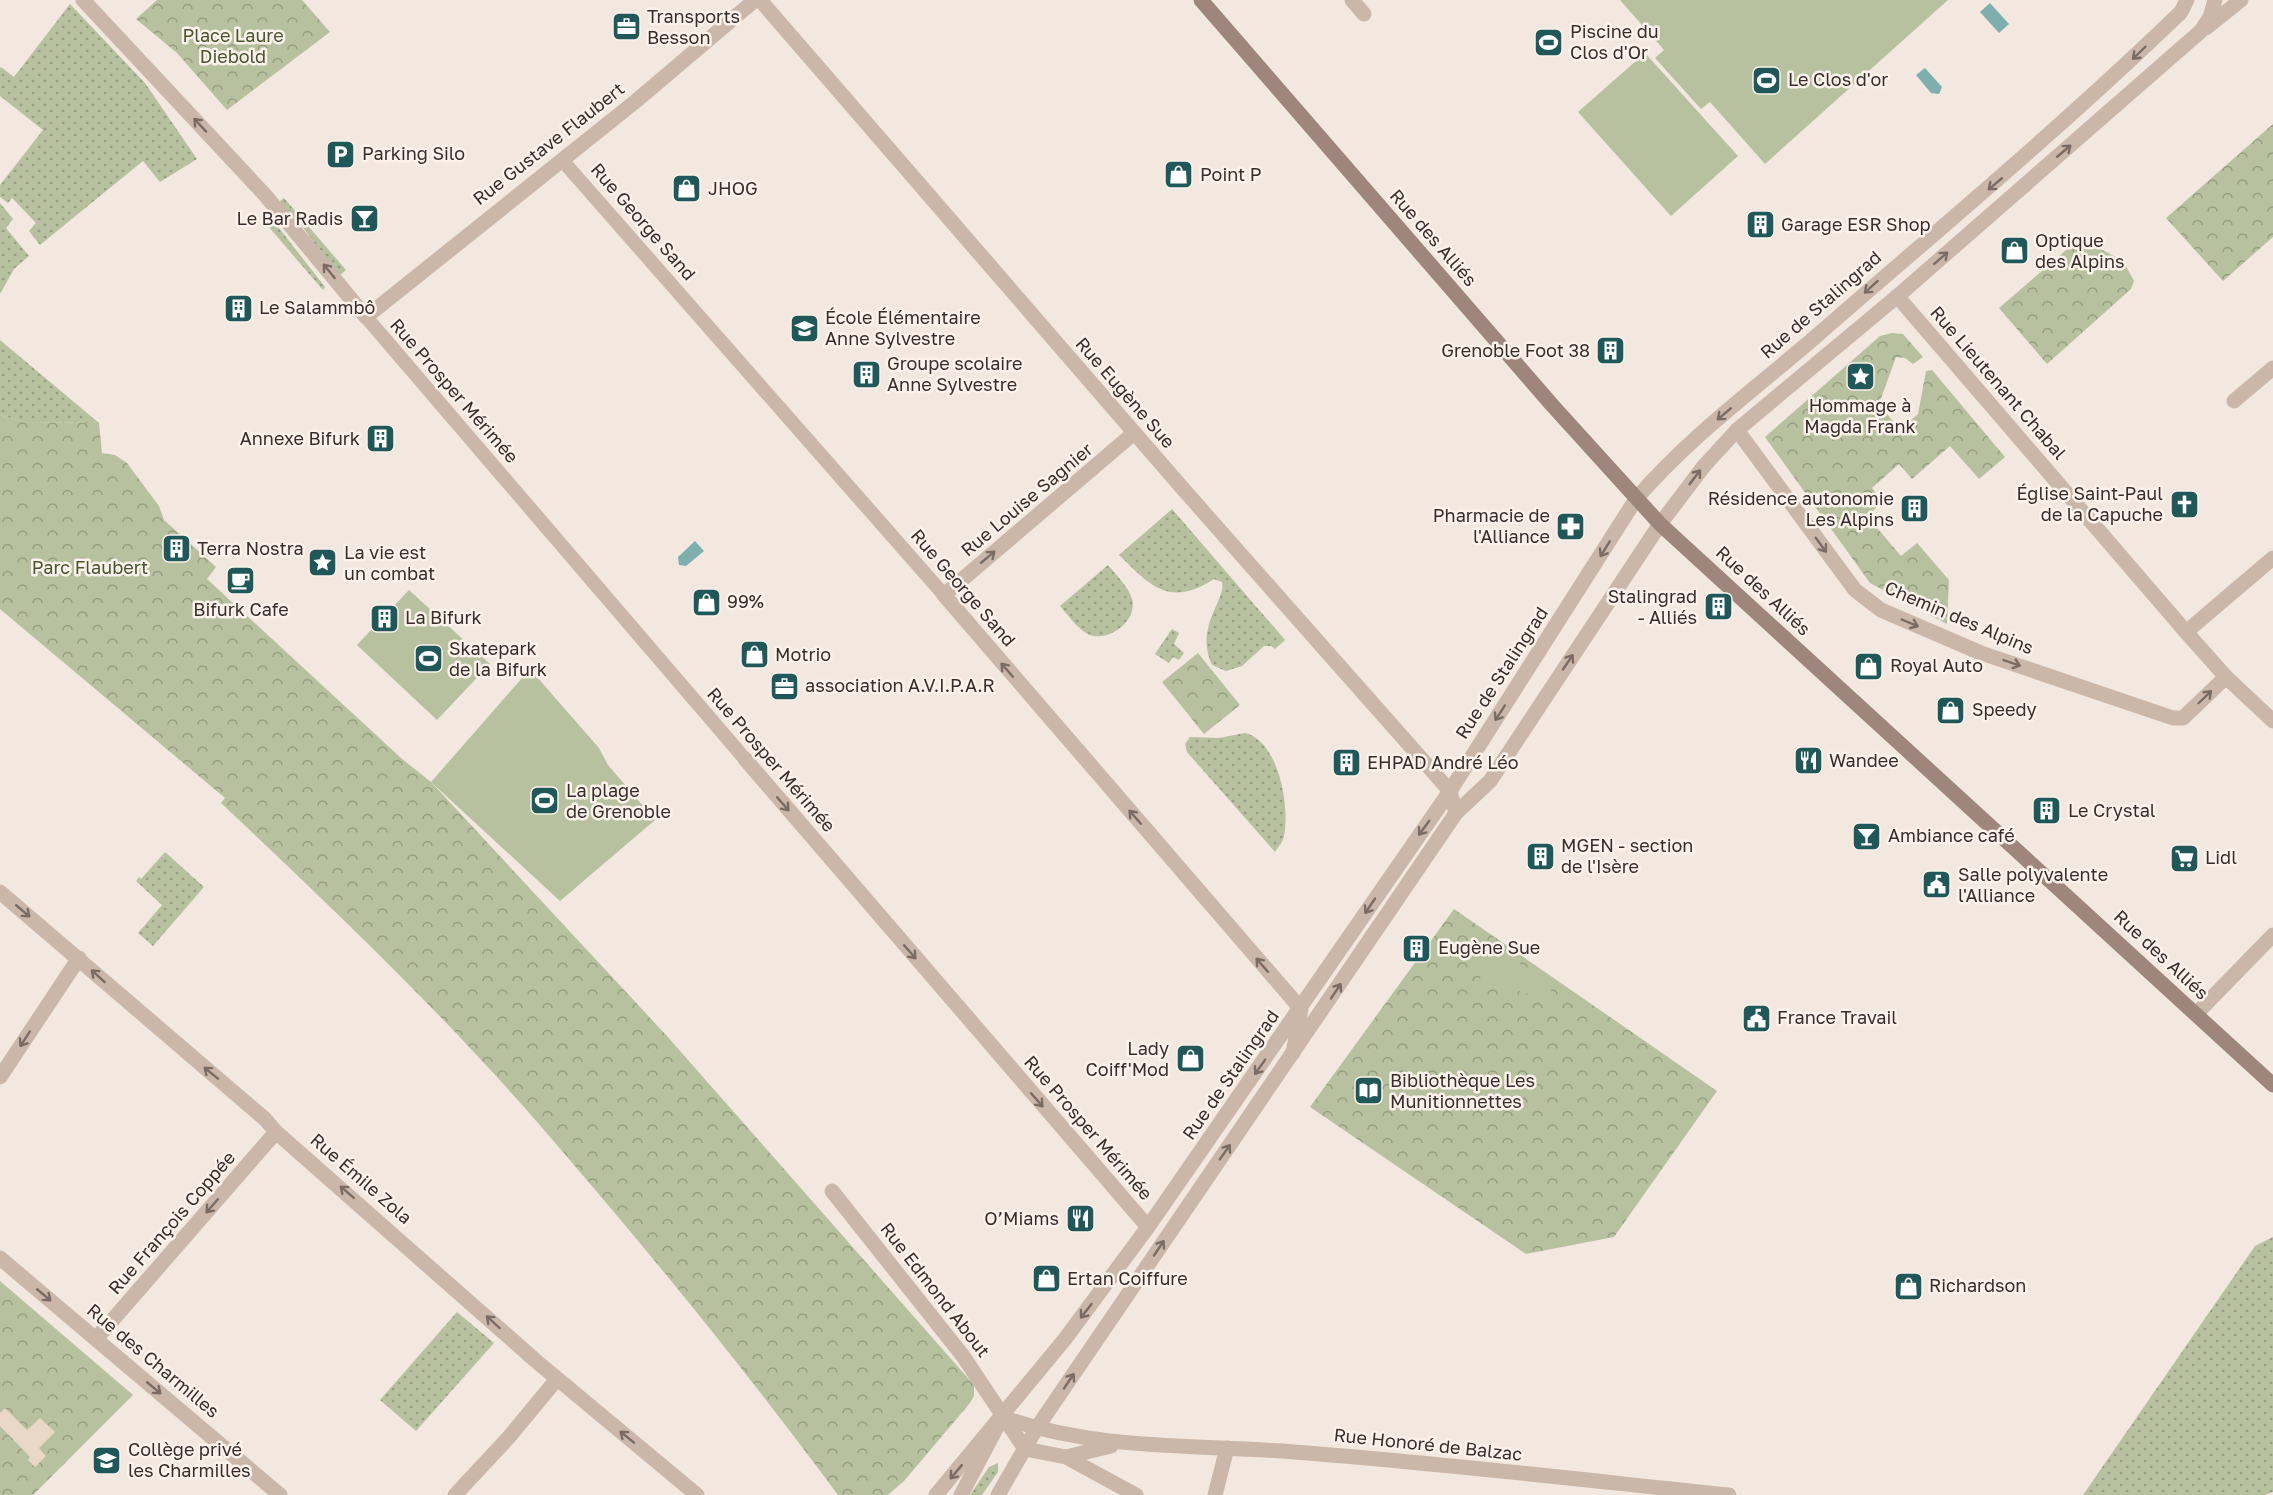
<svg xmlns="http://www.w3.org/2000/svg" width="2273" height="1495" font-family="'Golos Text',sans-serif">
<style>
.grass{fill:url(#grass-dots)}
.park{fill:url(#park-crowns)}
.garden{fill:#b7c19f}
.plaza{fill:#e9d8c6}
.water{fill:#7eaeae}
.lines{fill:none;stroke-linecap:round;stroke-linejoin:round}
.pedestrian{stroke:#cab7aa;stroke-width:14}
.minor{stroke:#cab7aa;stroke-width:15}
.tertiary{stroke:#cab7aa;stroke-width:15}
.secondary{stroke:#9e867c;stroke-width:15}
.oneway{stroke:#7a6b64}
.labels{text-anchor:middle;stroke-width:5;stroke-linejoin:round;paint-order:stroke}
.poi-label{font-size:18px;fill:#382d2a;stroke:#faf2eb;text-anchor:start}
.park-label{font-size:18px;fill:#49552e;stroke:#faf2eb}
.street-label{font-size:18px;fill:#382d2a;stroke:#faf2eb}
</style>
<defs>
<pattern id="grass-dots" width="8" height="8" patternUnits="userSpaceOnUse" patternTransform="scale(1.5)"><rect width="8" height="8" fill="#b7c19f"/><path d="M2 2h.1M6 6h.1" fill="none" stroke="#969d82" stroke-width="1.8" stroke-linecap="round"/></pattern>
<pattern id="park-crowns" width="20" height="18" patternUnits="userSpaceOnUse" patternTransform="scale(1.5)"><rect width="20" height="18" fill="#b7c19f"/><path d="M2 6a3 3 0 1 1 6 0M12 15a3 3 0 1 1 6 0" fill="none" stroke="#969d82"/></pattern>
</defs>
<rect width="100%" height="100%" fill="#f2e8df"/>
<g class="grass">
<polygon points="70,4 145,83 197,159 160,182 143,161 40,245 29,231 36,223 12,198 8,203 0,197 0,185 43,130 0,96 0,68 1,67 14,77"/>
<polygon points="284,198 346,270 338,277 302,226 279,202"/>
<polygon points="0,203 13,219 6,228 29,256 14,269 0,294"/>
<polygon points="268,214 325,287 323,290 262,219"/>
<polygon points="0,340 99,423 23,422 0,415"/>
<path d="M1172 509 1285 640 1275 649 1271 646H1264L1242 666 1226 671 1212 665C1194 627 1227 599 1222 582L1214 579C1169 608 1151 586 1119 555Z"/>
<path d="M1108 565C1116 575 1128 586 1132 599 1138 620 1110 642 1090 635 1078 630 1069 616 1060 606Z"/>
<polygon points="1172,629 1179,633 1174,644 1184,653 1179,660 1173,657 1169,663 1155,654"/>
<path d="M1245 733C1279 741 1290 807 1284 836 1283 842 1278 847 1275 852L1187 752 1185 744 1190 737 1219 738Z"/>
<polygon points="165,852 204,887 153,946 138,933 162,905 136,881 139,877 141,879"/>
<polygon points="2273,1237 2273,1492 2265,1495 2083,1495 2255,1246"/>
<polygon points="457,1312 494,1343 416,1431 380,1400"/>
<polygon points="998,1463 998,1472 982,1495 970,1495 989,1467"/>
</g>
<g class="park">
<polygon points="157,0 302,0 330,32 227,110 177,53 136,19"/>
<polygon points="2273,124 2273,237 2223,281 2166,218"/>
<polygon points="2080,238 2123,261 2134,281 2131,289 2047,364 1999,308"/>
<polygon points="1892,333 1903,334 1923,357 1913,364 1905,358 1896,357 1879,404 1900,430 1918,414 1926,371 1932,370 2005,457 1979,479 1950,446 1912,479 1899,464 1872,488 1883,502 1867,516 1901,556 1917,543 1949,580 1947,624 1870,583 1765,437 1880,336"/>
<path d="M0 415 23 422 99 423 102 453 115 455 127 463 159 506 164 520 216 567 207 579 401 758 431 782 666 1035 974 1385V1396L970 1403 904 1481 888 1495H838C739 1361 633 1232 524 1107 429 1000 325 901 221 803L225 798 0 609Z"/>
<polygon points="1198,653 1240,705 1204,734 1162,682"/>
<polygon points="1454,909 1717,1091 1614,1237 1526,1254 1310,1107"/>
<polygon points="0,1281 133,1395 33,1495 0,1495"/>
</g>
<g class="garden">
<polygon points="1620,0 1948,0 1765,164 1710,102 1701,109 1655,58 1664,50"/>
<polygon points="1645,53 1738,156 1671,216 1578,112"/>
<polygon points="409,590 490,664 437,720 357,645"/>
<polygon points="530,669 599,748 608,765 655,820 560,901 431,782"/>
<polygon points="1492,945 1553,985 1547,1001 1493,981 1490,989 1478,984"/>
</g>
<polygon class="plaza" points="5,1408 27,1430 40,1418 55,1432 39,1448 46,1456 35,1467 28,1460 30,1457 0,1426 0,1413"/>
<g class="water">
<polygon points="1990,3 2009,24 1999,33 1980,12"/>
<polygon points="1925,68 1942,87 1939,94 1931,93 1916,75"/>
<polygon points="695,541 704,551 686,566 679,565 678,557"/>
</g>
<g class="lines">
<g class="pedestrian">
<polyline points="562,160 944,595"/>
<polyline points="366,317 745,759"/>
</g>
<g class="minor">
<polyline points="83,0 265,195 366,317 636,101 755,0"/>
<polyline points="760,0 1184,490 1450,791 1456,813"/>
<polyline points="1352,0 1364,14"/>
<polyline points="1897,296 2186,632 2226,677 2273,721"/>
<polyline points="2234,401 2273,368"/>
<polyline points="1737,430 1855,590 1881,610 1981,653 2173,718 2183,718 2226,677"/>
<polyline points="1134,433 944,595 1301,1009 1293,1053"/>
<polyline points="2186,632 2273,558"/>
<polyline points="745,759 1148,1227"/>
<polyline points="0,892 265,1119 276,1132 536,1361 697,1495"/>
<polyline points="2196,1014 2273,935"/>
<polyline points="0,1077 79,958"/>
<polyline points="832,1191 963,1356 1025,1449 1066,1457 1111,1446"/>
<polyline points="0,1258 280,1495"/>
<polyline points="96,1339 276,1132"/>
<path d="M1002 1417C1096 1451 1196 1444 1294 1452 1440 1463 1584 1480 1729 1495"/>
<polyline points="1066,1457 1136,1495"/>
<polyline points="455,1495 509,1437 557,1379"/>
<polyline points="961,1495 997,1427"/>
<polyline points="1215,1495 1227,1448"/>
</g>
<g class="tertiary">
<polyline points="2206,28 2241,0"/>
<path d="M936 1495 1065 1339 1148 1227 1450 791 1636 499C1688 438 1754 390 1814 338 1938 230 2063 126 2181 12L2187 0"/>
<polyline points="998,1495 1036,1429 1456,813 1490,781 1660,524 1704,466 1737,430 1900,294 2201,31 2210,17 2215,0"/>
</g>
<polyline class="secondary" points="1201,0 1552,405 1660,524 2273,1085"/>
</g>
<defs><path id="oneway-shaft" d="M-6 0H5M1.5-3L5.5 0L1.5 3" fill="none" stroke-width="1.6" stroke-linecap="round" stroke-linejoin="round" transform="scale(1.5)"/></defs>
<g class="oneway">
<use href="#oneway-shaft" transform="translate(2139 53) rotate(136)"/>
<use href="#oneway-shaft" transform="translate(200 125) rotate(-133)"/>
<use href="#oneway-shaft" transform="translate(2064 151) rotate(-40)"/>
<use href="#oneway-shaft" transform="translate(1995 184) rotate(140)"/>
<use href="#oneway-shaft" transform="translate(1941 258) rotate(-41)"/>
<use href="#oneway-shaft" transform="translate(329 271) rotate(-129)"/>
<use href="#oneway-shaft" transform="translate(1871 287) rotate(138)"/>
<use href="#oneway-shaft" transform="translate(1724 414) rotate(140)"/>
<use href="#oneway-shaft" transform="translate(1695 477) rotate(-53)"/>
<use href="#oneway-shaft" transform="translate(1821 545) rotate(54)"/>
<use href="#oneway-shaft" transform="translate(1605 549) rotate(122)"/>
<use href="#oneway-shaft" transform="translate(988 557) rotate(-40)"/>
<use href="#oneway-shaft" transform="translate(1910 623) rotate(23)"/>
<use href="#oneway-shaft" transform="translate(1568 662) rotate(-56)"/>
<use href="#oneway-shaft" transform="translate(2012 663) rotate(19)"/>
<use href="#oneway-shaft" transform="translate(1007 670) rotate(-131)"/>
<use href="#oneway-shaft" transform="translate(2205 697) rotate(-44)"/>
<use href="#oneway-shaft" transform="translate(1500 713) rotate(123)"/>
<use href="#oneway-shaft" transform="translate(783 804) rotate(49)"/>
<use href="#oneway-shaft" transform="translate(1135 817) rotate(-131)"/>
<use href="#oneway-shaft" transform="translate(1424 828) rotate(126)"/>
<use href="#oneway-shaft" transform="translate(1370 906) rotate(124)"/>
<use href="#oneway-shaft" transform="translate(23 911) rotate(40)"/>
<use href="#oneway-shaft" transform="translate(910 952) rotate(49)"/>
<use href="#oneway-shaft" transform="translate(1262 965) rotate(-131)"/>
<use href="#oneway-shaft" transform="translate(98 976) rotate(-138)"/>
<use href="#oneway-shaft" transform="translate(1336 991) rotate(-56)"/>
<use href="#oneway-shaft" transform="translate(25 1039) rotate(123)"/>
<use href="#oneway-shaft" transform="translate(1260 1067) rotate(125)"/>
<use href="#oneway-shaft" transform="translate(211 1073) rotate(-141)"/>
<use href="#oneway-shaft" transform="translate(1037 1100) rotate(49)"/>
<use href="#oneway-shaft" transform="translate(1225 1152) rotate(-55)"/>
<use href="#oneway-shaft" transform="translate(347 1192) rotate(-139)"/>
<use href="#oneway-shaft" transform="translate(212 1206) rotate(131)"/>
<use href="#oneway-shaft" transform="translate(1159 1248) rotate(-56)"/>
<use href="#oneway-shaft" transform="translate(44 1295) rotate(40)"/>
<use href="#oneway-shaft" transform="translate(1086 1311) rotate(128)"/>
<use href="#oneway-shaft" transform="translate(493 1322) rotate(-138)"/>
<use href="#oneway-shaft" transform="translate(1069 1381) rotate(-56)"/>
<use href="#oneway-shaft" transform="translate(154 1388) rotate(40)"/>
<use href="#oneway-shaft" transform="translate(627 1437) rotate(-141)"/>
<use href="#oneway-shaft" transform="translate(956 1472) rotate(130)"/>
</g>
<defs>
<symbol id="office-square" viewBox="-11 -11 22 22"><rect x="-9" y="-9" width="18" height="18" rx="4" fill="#205758" stroke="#faf2eb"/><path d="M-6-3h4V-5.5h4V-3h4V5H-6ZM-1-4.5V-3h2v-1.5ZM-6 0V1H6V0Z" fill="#fff"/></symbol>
<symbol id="stadium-square" viewBox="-11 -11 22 22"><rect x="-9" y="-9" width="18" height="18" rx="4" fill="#205758" stroke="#faf2eb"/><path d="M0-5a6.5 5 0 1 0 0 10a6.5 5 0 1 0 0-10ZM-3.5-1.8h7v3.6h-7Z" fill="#fff"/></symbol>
<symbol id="parking-square" viewBox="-11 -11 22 22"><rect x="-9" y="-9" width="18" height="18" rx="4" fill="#205758" stroke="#faf2eb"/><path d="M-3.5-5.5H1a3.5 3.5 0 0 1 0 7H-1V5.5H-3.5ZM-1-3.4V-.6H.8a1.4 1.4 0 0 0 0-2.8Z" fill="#fff"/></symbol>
<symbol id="shop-square" viewBox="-11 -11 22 22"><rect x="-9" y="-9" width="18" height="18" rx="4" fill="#205758" stroke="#faf2eb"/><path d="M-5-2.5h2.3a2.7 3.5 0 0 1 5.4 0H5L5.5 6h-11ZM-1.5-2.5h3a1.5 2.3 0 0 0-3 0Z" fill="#fff"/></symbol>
<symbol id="bar-square" viewBox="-11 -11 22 22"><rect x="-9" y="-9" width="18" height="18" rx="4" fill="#205758" stroke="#faf2eb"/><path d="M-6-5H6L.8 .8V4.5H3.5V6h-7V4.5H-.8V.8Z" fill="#fff"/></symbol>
<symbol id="building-square" viewBox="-11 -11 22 22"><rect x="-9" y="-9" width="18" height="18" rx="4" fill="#205758" stroke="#faf2eb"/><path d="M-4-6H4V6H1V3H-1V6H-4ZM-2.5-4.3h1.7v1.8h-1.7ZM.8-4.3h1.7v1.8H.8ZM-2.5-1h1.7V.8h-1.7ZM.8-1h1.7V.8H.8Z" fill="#fff"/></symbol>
<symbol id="school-square" viewBox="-11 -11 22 22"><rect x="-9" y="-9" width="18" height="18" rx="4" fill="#205758" stroke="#faf2eb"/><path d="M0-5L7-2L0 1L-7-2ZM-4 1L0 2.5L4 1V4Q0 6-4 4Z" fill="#fff"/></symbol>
<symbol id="sight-square" viewBox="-11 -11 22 22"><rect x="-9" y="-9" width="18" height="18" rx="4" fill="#205758" stroke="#faf2eb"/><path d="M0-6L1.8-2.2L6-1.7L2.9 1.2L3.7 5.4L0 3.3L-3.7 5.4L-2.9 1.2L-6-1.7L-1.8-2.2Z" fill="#fff"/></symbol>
<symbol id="church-square" viewBox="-11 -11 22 22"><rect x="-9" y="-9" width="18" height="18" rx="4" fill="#205758" stroke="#faf2eb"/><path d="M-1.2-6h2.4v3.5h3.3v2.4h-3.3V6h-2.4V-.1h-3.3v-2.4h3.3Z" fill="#fff"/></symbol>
<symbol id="pharmacy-square" viewBox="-11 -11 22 22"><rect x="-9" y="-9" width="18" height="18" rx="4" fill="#205758" stroke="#faf2eb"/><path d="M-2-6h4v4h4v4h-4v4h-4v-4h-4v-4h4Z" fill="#fff"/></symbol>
<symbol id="cafe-square" viewBox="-11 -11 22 22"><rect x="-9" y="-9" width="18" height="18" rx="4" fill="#205758" stroke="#faf2eb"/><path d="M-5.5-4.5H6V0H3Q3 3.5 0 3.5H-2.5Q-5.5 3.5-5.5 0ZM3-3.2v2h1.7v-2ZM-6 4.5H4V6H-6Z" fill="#fff"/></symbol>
<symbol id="restaurant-square" viewBox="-11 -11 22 22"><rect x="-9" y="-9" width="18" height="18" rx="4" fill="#205758" stroke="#faf2eb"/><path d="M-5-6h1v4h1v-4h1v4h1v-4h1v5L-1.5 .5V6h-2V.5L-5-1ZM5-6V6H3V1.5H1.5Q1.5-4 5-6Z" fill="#fff"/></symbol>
<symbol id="supermarket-square" viewBox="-11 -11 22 22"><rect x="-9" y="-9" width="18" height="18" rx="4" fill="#205758" stroke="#faf2eb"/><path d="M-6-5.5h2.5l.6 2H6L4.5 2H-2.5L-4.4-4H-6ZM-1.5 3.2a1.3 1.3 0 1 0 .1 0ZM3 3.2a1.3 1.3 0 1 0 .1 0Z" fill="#fff"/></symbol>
<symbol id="civic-square" viewBox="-11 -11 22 22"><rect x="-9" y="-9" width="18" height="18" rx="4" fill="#205758" stroke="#faf2eb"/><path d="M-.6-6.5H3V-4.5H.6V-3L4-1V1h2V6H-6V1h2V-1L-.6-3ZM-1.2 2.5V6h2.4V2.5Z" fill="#fff"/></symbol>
<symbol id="library-square" viewBox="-11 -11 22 22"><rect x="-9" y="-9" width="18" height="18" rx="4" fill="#205758" stroke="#faf2eb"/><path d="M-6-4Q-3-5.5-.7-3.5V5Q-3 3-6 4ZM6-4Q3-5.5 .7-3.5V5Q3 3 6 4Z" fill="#fff"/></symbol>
</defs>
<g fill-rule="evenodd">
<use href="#office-square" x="610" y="10" width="33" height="33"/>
<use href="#stadium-square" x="1532" y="26" width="33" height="33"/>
<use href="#stadium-square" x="1750" y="64" width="33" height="33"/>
<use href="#parking-square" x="324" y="138" width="33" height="33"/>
<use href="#shop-square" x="1162" y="158" width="33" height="33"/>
<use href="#shop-square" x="670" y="172" width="33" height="33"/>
<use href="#bar-square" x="348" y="202" width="33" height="33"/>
<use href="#building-square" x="1744" y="208" width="33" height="33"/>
<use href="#shop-square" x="1998" y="234" width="33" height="33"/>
<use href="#building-square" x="222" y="292" width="33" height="33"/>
<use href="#school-square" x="788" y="312" width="33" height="33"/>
<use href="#building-square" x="1594" y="334" width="33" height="33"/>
<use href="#building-square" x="850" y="358" width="33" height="33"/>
<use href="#sight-square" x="1844" y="360" width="33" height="33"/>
<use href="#building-square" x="364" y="422" width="33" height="33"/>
<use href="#church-square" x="2168" y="488" width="33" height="33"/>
<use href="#building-square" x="1898" y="492" width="33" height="33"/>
<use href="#pharmacy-square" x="1554" y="510" width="33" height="33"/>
<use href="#building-square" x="160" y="532" width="33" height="33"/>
<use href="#sight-square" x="306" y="546" width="33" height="33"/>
<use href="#cafe-square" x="224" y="564" width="33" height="33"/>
<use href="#shop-square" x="690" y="586" width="33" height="33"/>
<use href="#building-square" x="1702" y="590" width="33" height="33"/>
<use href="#building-square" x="368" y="602" width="33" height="33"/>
<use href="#shop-square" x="738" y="638" width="33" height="33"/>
<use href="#stadium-square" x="412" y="642" width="33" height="33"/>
<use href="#shop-square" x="1852" y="650" width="33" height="33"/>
<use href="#office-square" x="768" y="670" width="33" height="33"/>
<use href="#shop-square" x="1934" y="694" width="33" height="33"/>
<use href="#restaurant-square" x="1792" y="744" width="33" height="33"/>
<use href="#building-square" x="1330" y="746" width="33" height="33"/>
<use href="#stadium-square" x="528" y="784" width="33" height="33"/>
<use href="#building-square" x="2030" y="794" width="33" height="33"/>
<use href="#bar-square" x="1850" y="820" width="33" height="33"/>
<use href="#building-square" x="1524" y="840" width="33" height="33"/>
<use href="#supermarket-square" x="2168" y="842" width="33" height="33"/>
<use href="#civic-square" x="1920" y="868" width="33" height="33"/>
<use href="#building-square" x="1400" y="932" width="33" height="33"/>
<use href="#civic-square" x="1740" y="1002" width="33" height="33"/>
<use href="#shop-square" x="1174" y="1042" width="33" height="33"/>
<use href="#library-square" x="1352" y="1074" width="33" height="33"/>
<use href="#restaurant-square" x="1064" y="1202" width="33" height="33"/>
<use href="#shop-square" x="1030" y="1262" width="33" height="33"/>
<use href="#shop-square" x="1892" y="1270" width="33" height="33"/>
<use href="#school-square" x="90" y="1444" width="33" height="33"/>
</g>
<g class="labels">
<g class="poi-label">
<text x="647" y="23">Transports<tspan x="647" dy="21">Besson</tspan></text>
<text x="1570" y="38">Piscine du<tspan x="1570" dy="21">Clos d'Or</tspan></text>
<text x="1788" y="86">Le Clos d'or</text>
<text x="362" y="160">Parking Silo</text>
<text x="1200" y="181">Point P</text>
<text x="708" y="195">JHOG</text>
<text x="343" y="225" text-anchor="end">Le Bar Radis</text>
<text x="1781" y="231">Garage ESR Shop</text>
<text x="2035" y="247">Optique<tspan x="2035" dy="21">des Alpins</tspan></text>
<text x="259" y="314">Le Salammbô</text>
<text x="825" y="324">École Élémentaire<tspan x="825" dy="21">Anne Sylvestre</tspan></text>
<text x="1590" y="357" text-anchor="end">Grenoble Foot 38</text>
<text x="887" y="370">Groupe scolaire<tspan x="887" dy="21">Anne Sylvestre</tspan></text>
<text x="1860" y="412" text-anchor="middle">Hommage à<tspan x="1860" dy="21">Magda Frank</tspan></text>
<text x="360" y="445" text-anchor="end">Annexe Bifurk</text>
<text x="2163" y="500" text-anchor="end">Église Saint-Paul<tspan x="2163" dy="21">de la Capuche</tspan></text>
<text x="1894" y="505" text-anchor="end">Résidence autonomie<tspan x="1894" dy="21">Les Alpins</tspan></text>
<text x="1550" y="522" text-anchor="end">Pharmacie de<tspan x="1550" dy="21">l'Alliance</tspan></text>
<text x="197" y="555">Terra Nostra</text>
<text x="344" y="559">La vie est<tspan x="344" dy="21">un combat</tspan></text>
<text x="1697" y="603" text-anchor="end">Stalingrad<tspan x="1697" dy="21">- Alliés</tspan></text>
<text x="727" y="608">99%</text>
<text x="241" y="616" text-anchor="middle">Bifurk Cafe</text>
<text x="405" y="624">La Bifurk</text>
<text x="449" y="655">Skatepark<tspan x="449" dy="21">de la Bifurk</tspan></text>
<text x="775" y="661">Motrio</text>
<text x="1890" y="672">Royal Auto</text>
<text x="805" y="692">association A.V.I.P.A.R</text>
<text x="1972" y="716">Speedy</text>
<text x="1829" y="767">Wandee</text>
<text x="1367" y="769">EHPAD André Léo</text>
<text x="566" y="797">La plage<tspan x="566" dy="21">de Grenoble</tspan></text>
<text x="2068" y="817">Le Crystal</text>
<text x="1888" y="842">Ambiance café</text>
<text x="1561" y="852">MGEN - section<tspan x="1561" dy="21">de l'Isère</tspan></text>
<text x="2205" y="864">Lidl</text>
<text x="1958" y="881">Salle polyvalente<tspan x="1958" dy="21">l'Alliance</tspan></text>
<text x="1438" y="954">Eugène Sue</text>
<text x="1777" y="1024">France Travail</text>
<text x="1169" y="1055" text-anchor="end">Lady<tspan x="1169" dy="21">Coiff'Mod</tspan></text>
<text x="1390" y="1087">Bibliothèque Les<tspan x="1390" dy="21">Munitionnettes</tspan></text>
<text x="1059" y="1225" text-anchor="end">O’Miams</text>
<text x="1067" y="1285">Ertan Coiffure</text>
<text x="1929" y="1292">Richardson</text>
<text x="128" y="1456">Collège privé<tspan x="128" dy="21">les Charmilles</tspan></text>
</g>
<g class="park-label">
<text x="233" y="42">Place Laure<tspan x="233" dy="21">Diebold</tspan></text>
<text x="90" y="574">Parc Flaubert</text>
</g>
<g class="street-label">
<text transform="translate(549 144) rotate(-38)" y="6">Rue Gustave Flaubert</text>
<text transform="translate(643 222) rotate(49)" y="6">Rue George Sand</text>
<text transform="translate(1433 238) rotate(49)" y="6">Rue des Alliés</text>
<text transform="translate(1821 305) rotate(-41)" y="6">Rue de Stalingrad</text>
<text transform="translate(1998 383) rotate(49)" y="6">Rue Lieutenant Chabal</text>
<text transform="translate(454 391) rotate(49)" y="6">Rue Prosper Mérimée</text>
<text transform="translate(1125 393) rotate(49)" y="6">Rue Eugène Sue</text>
<text transform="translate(1027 500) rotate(-40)" y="6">Rue Louise Sagnier</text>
<text transform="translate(963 588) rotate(49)" y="6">Rue George Sand</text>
<text transform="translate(1763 591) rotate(43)" y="6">Rue des Alliés</text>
<text transform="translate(1959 618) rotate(23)" y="6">Chemin des Alpins</text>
<text transform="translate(1502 673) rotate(-57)" y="6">Rue de Stalingrad</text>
<text transform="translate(771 760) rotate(49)" y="6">Rue Prosper Mérimée</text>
<text transform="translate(2161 955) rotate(43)" y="6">Rue des Alliés</text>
<text transform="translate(1231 1075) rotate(-55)" y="6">Rue de Stalingrad</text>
<text transform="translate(1088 1128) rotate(49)" y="6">Rue Prosper Mérimée</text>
<text transform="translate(361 1179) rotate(41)" y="6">Rue Émile Zola</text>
<text transform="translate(172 1223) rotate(-49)" y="6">Rue François Coppée</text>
<text transform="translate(935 1290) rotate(52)" y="6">Rue Edmond About</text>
<text transform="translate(153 1361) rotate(40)" y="6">Rue des Charmilles</text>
<text transform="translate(1428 1445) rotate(6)" y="6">Rue Honoré de Balzac</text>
</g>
</g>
</svg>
